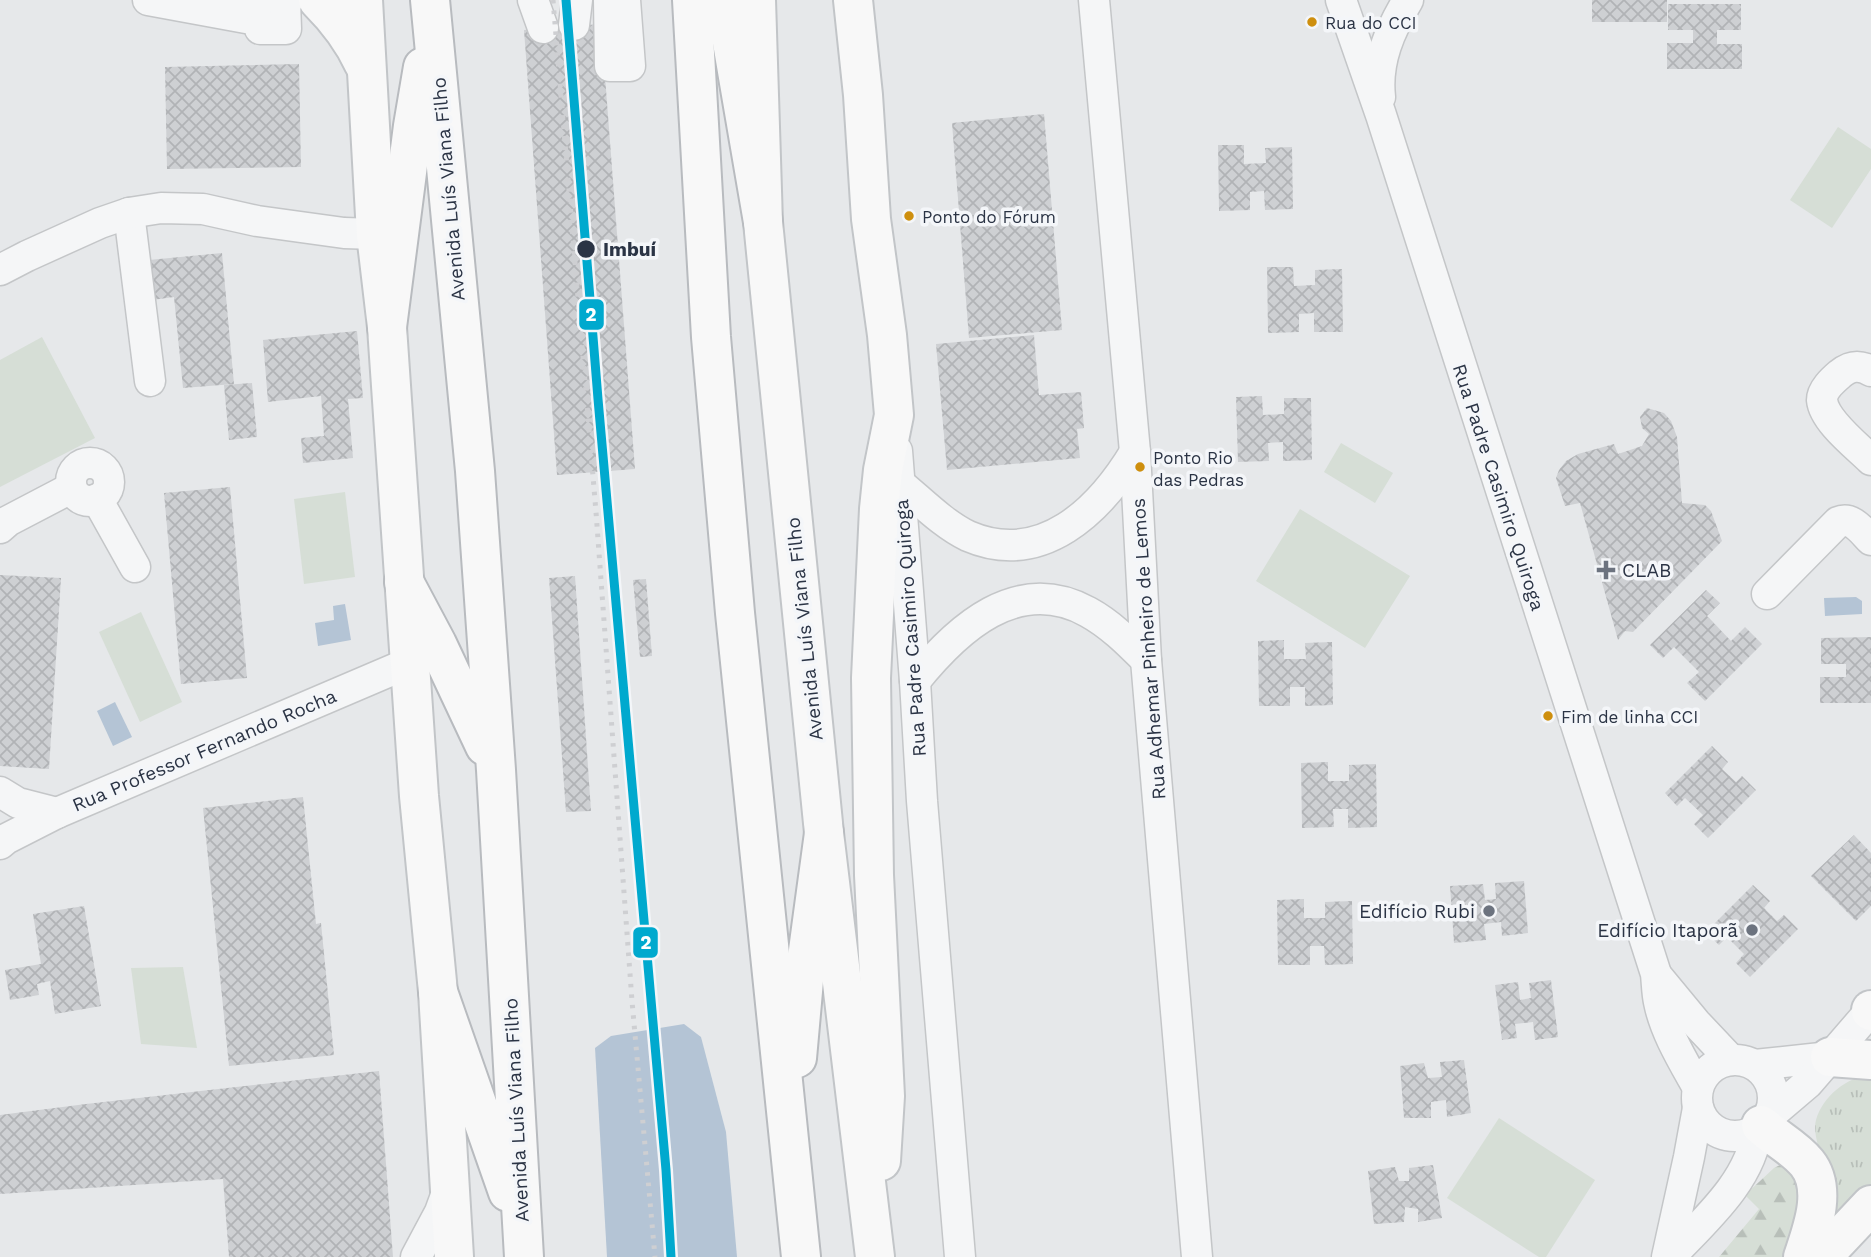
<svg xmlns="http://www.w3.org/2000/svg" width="1871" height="1257" font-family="'Work Sans',sans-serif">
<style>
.grass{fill:url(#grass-tufts)}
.forest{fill:url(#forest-firs)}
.garden{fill:#d6ded6}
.water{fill:#b4c4d5}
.building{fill:url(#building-cross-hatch)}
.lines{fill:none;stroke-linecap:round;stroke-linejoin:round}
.minor-casing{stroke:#c4c6c8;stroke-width:33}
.major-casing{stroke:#c2c5c8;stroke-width:42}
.highway-casing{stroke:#b8bbbf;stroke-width:42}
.minor{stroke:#f5f6f7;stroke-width:30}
.major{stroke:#f8f8f8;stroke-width:38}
.highway{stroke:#f8f8f8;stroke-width:38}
.rail{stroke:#cecfd2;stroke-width:5;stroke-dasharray:3.5 7;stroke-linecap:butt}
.metro-1-casing{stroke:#f4f6f9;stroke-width:14}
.metro-1{stroke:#00a9ce;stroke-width:9}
.bus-dot{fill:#ce8f0e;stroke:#f4f6f9;stroke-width:2.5}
.stop-dot{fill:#2b3445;stroke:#f4f6f9;stroke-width:2.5}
.poi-dot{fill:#6c737f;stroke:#f4f6f9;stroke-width:2.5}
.labels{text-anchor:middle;stroke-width:7;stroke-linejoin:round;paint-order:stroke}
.bus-label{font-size:17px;fill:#2b3445;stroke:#f4f6f9;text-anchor:start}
.street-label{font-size:19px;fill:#2b3445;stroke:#f4f6f9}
.stop-label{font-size:19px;font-weight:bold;fill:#2b3445;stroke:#f4f6f9;text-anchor:start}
.poi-label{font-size:19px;fill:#2b3445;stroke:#f4f6f9;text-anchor:end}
.line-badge{stroke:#f4f6f9;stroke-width:2.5}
.badge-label{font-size:19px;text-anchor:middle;font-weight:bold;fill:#fff}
</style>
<defs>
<pattern id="grass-tufts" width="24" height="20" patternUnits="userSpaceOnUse" patternTransform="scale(1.75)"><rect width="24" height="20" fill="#d6ded6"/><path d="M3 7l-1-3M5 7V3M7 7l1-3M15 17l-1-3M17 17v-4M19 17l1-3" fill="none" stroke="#b8bfb9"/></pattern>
<pattern id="forest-firs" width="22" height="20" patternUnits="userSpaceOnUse" patternTransform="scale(1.75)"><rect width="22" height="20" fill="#d6ded6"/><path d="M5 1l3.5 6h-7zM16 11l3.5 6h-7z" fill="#b8bfb9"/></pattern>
<pattern id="building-cross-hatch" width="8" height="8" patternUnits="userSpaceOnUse" patternTransform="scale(1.75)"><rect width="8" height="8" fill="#ced0d3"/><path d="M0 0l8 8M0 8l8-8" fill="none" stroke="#b1b3b6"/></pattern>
</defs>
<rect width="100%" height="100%" fill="#e6e8ea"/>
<path class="grass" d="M1871 1074V1194L1828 1239C1825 1210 1822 1181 1819 1152 1818 1143 1813 1130 1816 1120 1823 1096 1846 1078 1871 1074Z"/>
<polygon class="forest" points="1784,1163 1811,1182 1797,1257 1719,1257 1759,1209 1745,1195 1774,1168"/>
<g class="garden">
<polygon points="1838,127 1871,149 1871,169 1832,228 1790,200"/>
<polygon points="42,337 95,438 0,487 0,360"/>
<polygon points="1341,443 1393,473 1375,503 1324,472"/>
<polygon points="345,492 355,577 304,584 294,499"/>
<polygon points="1300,509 1410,576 1365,648 1256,581"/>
<polygon points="141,612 182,702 140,722 99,632"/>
<polygon points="183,967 197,1048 141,1044 131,968"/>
<polygon points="1499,1118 1595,1180 1546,1257 1539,1257 1447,1198"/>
</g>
<g class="water">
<polygon points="1856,597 1862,601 1862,614 1825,616 1824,598"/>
<polygon points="345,604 351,640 318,646 315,623 334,620 333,606"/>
<polygon points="115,702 132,737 113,746 97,711"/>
<polygon points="684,1024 701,1037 726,1132 737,1257 607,1257 595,1048 611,1036"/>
</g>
<g class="building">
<rect x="1592" y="0" width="75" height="22"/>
<polygon points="1668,4 1741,4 1741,30 1717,30 1717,44 1742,44 1742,69 1667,69 1667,43 1693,43 1693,30 1668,30"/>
<polygon points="601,24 635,469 557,475 524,30"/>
<polygon points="299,64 301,167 167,169 165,67"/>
<polygon points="1044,114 1062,330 969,338 952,123"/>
<polygon points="1218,145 1244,145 1244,164 1266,163 1265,148 1292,147 1293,209 1265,210 1264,191 1250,192 1250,210 1219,211"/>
<polygon points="222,253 234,384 183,388 174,297 152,300 149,260"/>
<polygon points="1267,267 1293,267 1294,286 1315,285 1315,270 1342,269 1343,332 1314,332 1314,313 1299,314 1299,332 1268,333"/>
<polygon points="357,331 363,398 348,399 353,458 303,463 301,438 324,436 321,396 268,402 263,340"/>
<polygon points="1034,335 1039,395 1081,392 1084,428 1077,429 1080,458 947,470 936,344"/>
<polygon points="252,383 257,437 229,440 224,385"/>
<polygon points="1262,396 1263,415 1284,414 1284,398 1311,398 1312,460 1283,461 1283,442 1268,443 1269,461 1238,462 1236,397"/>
<polygon points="1647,408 1664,413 1671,421 1677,437 1682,503 1705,505 1711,511 1722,541 1633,632 1625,631 1618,640 1580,503 1565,506 1556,478 1559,470 1566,461 1578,454 1614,444 1618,454 1642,446 1649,434 1642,428 1640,417"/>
<polygon points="230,487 247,678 181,684 164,493"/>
<polygon points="0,575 61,578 49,769 0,766"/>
<polygon points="575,576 591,811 566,812 549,578"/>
<polygon points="646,579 652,656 640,657 633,580"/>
<polygon points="1706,590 1720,603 1707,616 1731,641 1745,627 1762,644 1705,701 1687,683 1699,672 1674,647 1663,658 1650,645"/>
<polygon points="1871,637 1871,703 1820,703 1820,677 1846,677 1846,664 1821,664 1821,638"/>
<polygon points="1284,640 1284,659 1306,659 1305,643 1332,642 1333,705 1305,706 1305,687 1290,687 1290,706 1259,706 1258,641"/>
<polygon points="1712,746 1728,762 1722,769 1736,782 1742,776 1756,790 1708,838 1694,824 1703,815 1685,798 1677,806 1665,793"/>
<polygon points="1328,762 1328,781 1349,781 1349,765 1376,764 1377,827 1348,828 1348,809 1333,809 1334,827 1302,828 1301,763"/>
<polygon points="303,797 316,924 321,923 334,1055 229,1066 203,808"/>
<polygon points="1854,835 1871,853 1871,906 1856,921 1811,876"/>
<polygon points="1524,881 1528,933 1502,936 1501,922 1484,924 1486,940 1454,943 1450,886 1483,884 1485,900 1496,899 1495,883"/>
<polygon points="1753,885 1770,901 1764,908 1777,921 1784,915 1798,929 1750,977 1736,963 1744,954 1727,937 1719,945 1706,932"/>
<polygon points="1304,899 1304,918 1325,918 1325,902 1352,901 1353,964 1325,965 1324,946 1310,946 1310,965 1278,965 1277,900"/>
<polygon points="84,906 101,1006 55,1014 50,981 37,984 39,995 10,1000 5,970 41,964 33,914"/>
<polygon points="1551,980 1558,1037 1535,1040 1533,1022 1515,1024 1517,1038 1502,1040 1495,985 1518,982 1520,1000 1531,998 1529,983"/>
<polygon points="1464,1060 1471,1113 1447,1117 1446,1100 1431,1102 1431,1118 1404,1118 1400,1066 1424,1063 1428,1078 1442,1077 1440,1062"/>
<polygon points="379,1071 393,1257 229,1257 223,1179 0,1194 0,1115 86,1104"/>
<polygon points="1433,1165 1442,1218 1418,1222 1418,1209 1405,1207 1404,1222 1374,1224 1368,1171 1395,1167 1399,1181 1409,1181 1409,1168"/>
</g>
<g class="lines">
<defs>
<g id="minor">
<polyline points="148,0 246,18 246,12 180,0"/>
<polyline points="232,0 260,6 288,0"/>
<polyline points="533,0 543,28"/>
<polyline points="609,0 610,66 630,66 625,0"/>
<polyline points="1094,0 1135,452 1146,660 1197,1257"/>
<path d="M1341 0 1381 115 1656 974C1657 983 1657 993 1659 1002 1665 1032 1683 1061 1698 1088"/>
<polyline points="574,25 577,0"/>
<polyline points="260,29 286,29 285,1"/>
<path d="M1380 97C1376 61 1390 30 1408 0"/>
<polyline points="129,213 150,381"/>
<polyline points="0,270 27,256 100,223 129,213 161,208 203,209 257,221 344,233 376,234"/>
<path d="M1871 371C1860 365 1851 365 1840 374 1833 380 1822 390 1822 400 1824 421 1857 446 1871 460"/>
<polyline points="897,451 915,681 922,801 960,1257"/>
<circle cx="90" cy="482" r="19"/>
<path d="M899 483C921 501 943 524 968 536 1042 568 1100 510 1135 452"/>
<polyline points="97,499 135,567"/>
<polyline points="0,528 8,521 71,488"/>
<path d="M1767 594 1838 522C1852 516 1862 531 1871 540"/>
<path d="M915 681C957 629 1017 573 1088 612 1110 624 1128 642 1146 660"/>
<polyline points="0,792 18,803 57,813"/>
<polyline points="0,844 6,839 57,813 411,662"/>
<polyline points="1658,977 1696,1023 1731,1060"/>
<circle cx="1735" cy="1098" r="38"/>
<polyline points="1755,1065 1830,1057"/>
<polyline points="1767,1118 1808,1083 1871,1010"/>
<polyline points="416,1257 440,1212 448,1190"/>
<polyline points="1667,1257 1689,1157 1698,1108"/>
<path d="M1670 1257C1704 1221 1752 1180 1757 1129"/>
</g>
<g id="major">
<path d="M318 0C337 19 353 40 364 64"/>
<polyline points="363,0 376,234 387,327 419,796 438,992 454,1257"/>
<polyline points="756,0 763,222 824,833 875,1257"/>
<polyline points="853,0 863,95 871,219 887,335 894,415 883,470 879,509 871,678 874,875 885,1096 881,1161"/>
<polyline points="1871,1010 1871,1011"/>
<polyline points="1830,1057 1871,1060"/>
<path d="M1761 1125C1775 1138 1795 1148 1807 1163 1828 1189 1812 1230 1803 1257"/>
<polyline points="1822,1257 1871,1205"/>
</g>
<g id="highway">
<polyline points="430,0 475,471 496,770 524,1257"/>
<polyline points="692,0 711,337 735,613 801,1257"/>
<polyline points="722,0 731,36 763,222"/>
<polyline points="387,327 413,126 423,67"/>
<polyline points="404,582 437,644 485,746"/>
<polyline points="438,992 508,1192"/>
<polyline points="797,1058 804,980 824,833"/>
</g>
</defs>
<use href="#minor" class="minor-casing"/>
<use href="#major" class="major-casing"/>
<use href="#highway" class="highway-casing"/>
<use href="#minor" class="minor"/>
<use href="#major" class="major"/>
<use href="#highway" class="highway"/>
<polyline class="rail" points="553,0 596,512 632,1001 655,1257"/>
<defs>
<polyline id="metro-1" points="566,0 598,399 666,1170 671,1257"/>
</defs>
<use href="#metro-1" class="metro-1-casing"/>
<use href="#metro-1" class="metro-1"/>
</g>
<g class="bus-dot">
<circle cx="1312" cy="22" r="6"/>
<circle cx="909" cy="216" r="6"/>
<circle cx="1140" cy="467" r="6"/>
<circle cx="1548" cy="716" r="6"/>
</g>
<circle class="stop-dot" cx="586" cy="249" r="10"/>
<g class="poi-dot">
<path d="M1602.5 559.5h7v7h7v7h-7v7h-7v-7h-7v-7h7z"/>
<circle cx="1489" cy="911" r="7"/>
<circle cx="1752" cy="930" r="7"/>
</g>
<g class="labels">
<g class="bus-label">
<text x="1325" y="29">Rua do CCI</text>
<text x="922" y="223">Ponto do Fórum</text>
<text x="1153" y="464">Ponto Rio<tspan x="1153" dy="22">das Pedras</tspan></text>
<text x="1561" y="723">Fim de linha CCI</text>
</g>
<g class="street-label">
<text transform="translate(448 189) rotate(-95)" y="7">Avenida Luís Viana Filho</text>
<text transform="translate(1499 487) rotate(72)" y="7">Rua Padre Casimiro Quiroga</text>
<text transform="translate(910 628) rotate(-94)" y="7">Rua Padre Casimiro Quiroga</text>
<text transform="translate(804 629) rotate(-96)" y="7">Avenida Luís Viana Filho</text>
<text transform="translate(1148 649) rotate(-94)" y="7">Rua Adhemar Pinheiro de Lemos</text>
<text transform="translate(204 750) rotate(-23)" y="7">Rua Professor Fernando Rocha</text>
<text transform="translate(516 1110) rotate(-93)" y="7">Avenida Luís Viana Filho</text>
</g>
<g class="stop-label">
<text x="603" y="256">Imbuí</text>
</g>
<g class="poi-label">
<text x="1622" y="577" text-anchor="start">CLAB</text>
<text x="1475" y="918">Edifício Rubi</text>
<text x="1738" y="937">Edifício Itaporã</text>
</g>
</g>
<g class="line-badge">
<rect x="578" y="298" width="27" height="33" rx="7" fill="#00a9ce"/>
<rect x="632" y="926" width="27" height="33" rx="7" fill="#00a9ce"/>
</g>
<g class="badge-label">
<text x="591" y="321">2</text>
<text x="646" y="949">2</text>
</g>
</svg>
